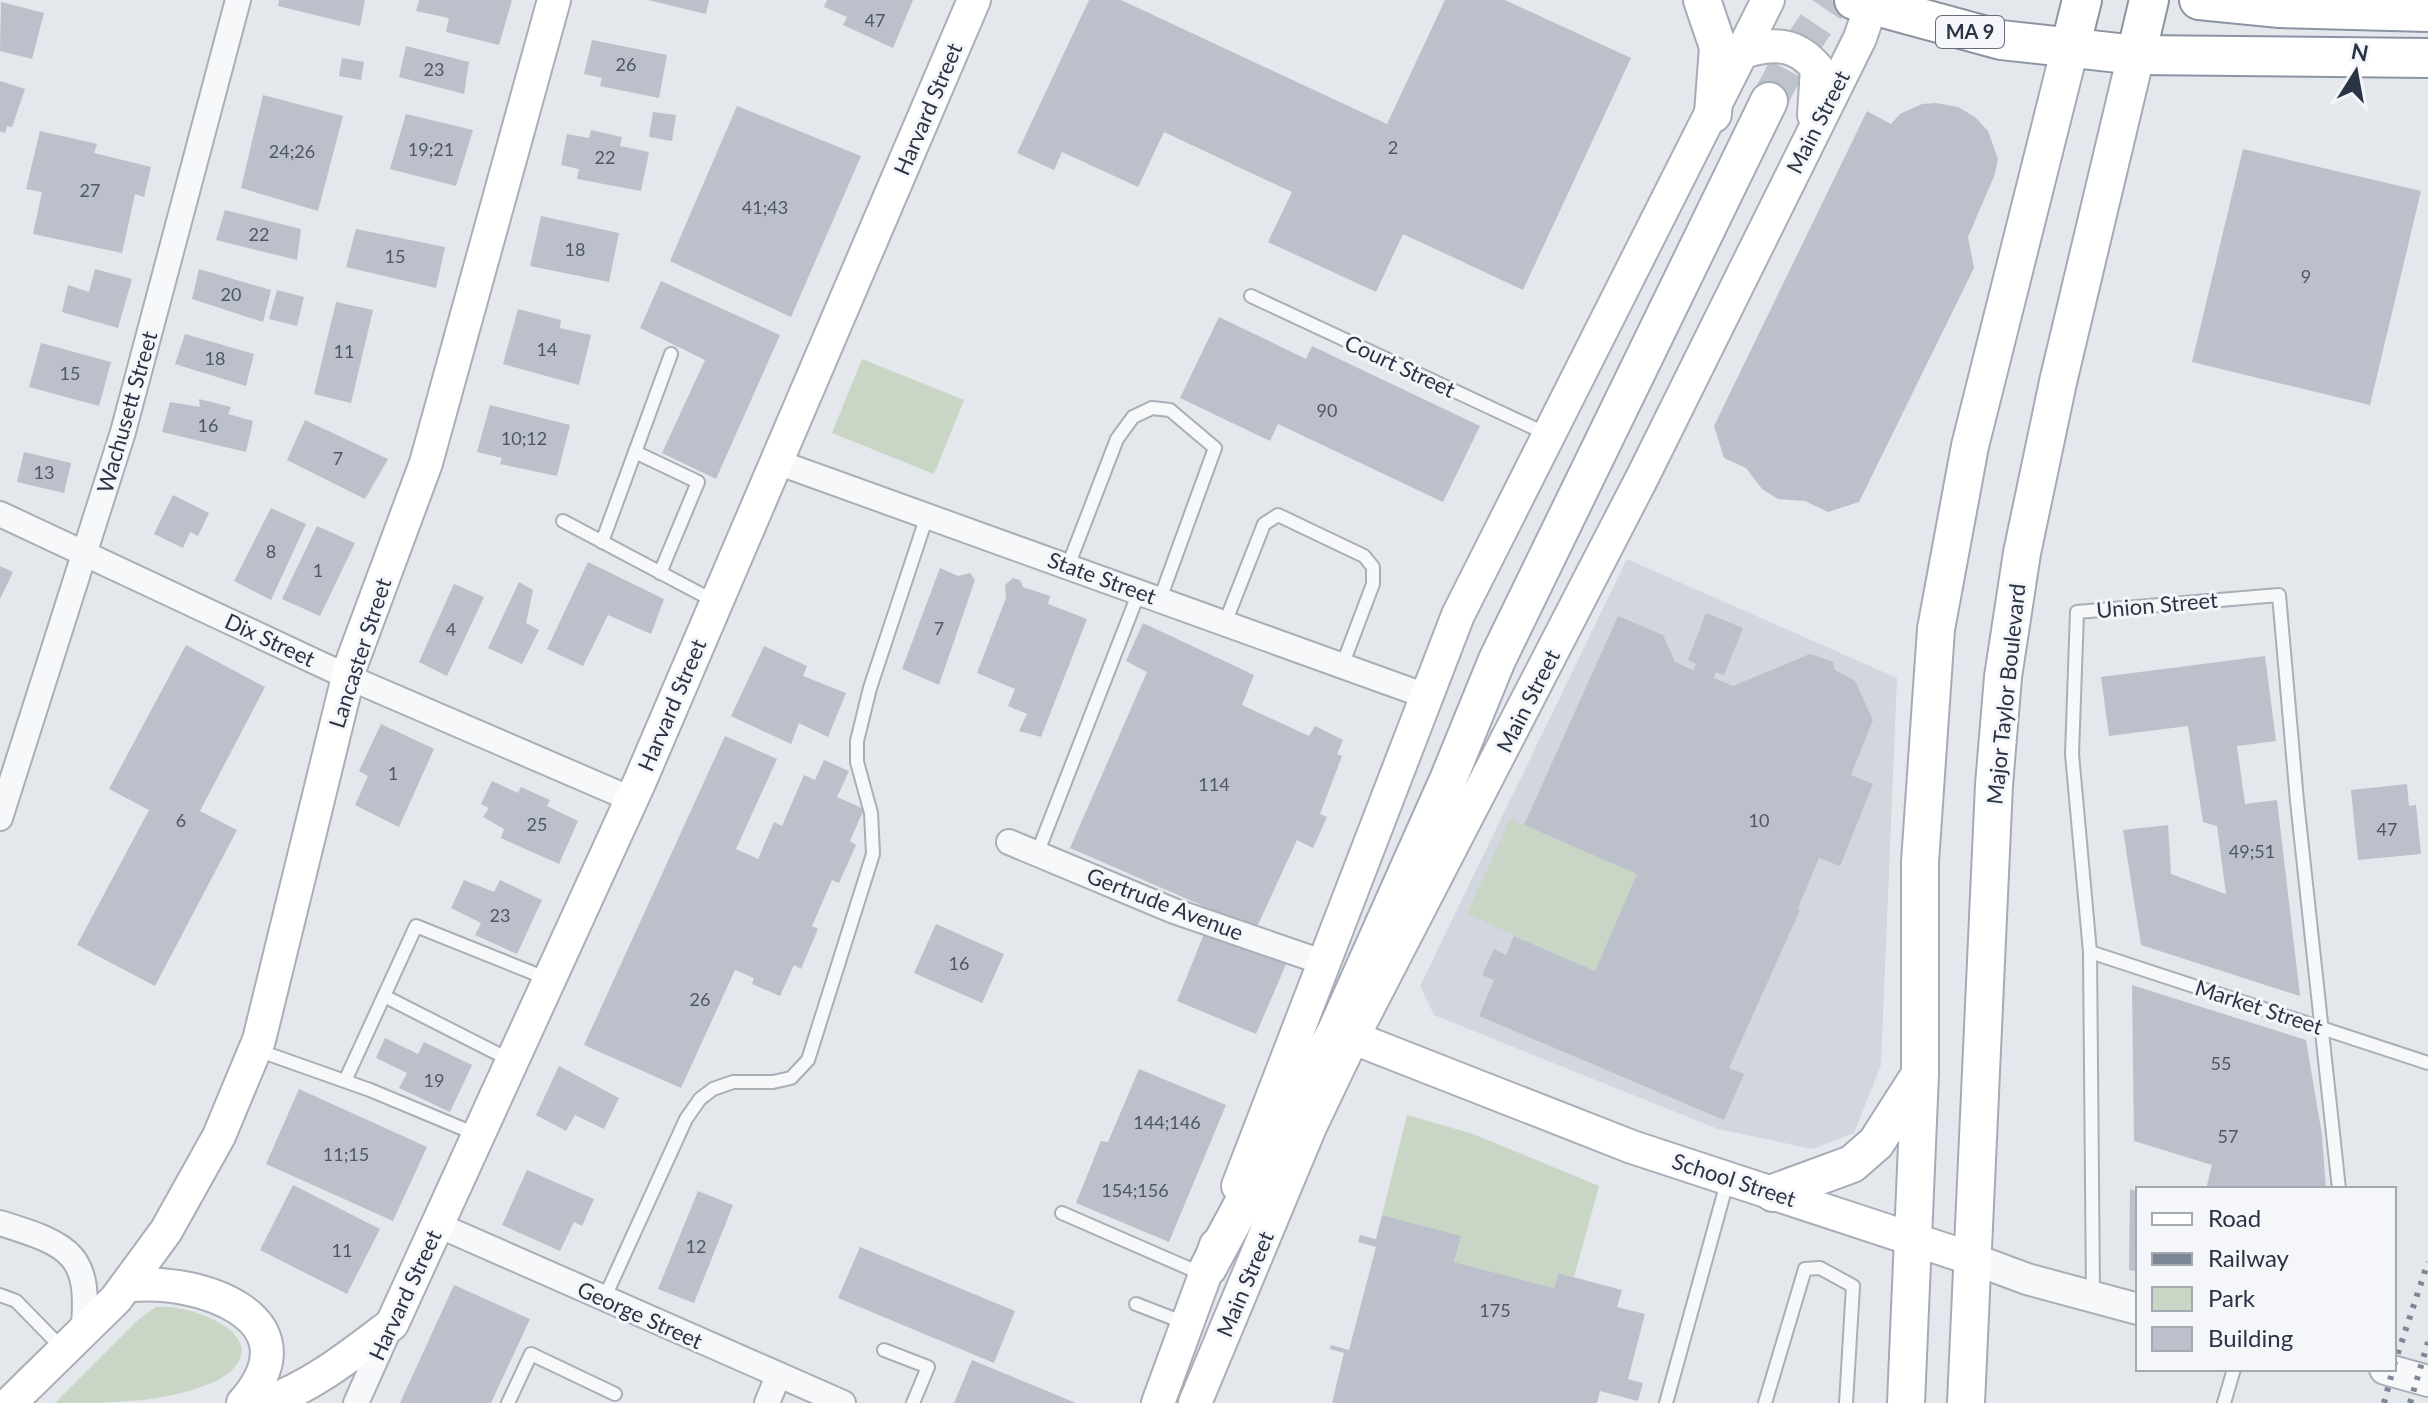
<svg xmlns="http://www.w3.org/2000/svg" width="2428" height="1403" font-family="Lato,sans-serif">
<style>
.built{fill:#d2d6de}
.green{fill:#c9d6c5}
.building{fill:#bbc0ca}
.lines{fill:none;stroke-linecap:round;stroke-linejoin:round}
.primary-tunnel{stroke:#bfc3cb;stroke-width:36;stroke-dasharray:36 18;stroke-linecap:butt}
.service-casing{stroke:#a9aeb7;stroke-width:16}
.minor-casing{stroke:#a9aeb7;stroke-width:28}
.tertiary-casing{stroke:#a9aeb7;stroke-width:34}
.secondary-casing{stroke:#a9aeb7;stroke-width:36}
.primary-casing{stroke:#a3abb8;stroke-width:40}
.trunk-casing{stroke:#8b94a3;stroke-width:42}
.service{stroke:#f7f8fa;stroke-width:12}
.minor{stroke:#f7f8fa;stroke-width:24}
.tertiary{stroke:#f7f8fa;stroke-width:30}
.secondary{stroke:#fff;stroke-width:32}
.primary{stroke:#fff;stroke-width:36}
.trunk{stroke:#fff;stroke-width:38}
.rail{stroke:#7d8696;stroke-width:6;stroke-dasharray:4 8;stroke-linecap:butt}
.labels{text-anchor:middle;stroke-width:6;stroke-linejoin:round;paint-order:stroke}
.number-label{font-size:18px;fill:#4f5766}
.shield{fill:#f4f6f9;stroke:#676e7b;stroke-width:2}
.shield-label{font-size:20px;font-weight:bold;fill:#2b3445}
.street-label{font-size:22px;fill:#2b3445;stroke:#f4f6f9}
</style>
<rect width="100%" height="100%" fill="#e4e7ec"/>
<polygon class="built" points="1627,559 1897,678 1881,1065 1854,1133 1813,1149 1718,1129 1434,1015 1420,986"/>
<g class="green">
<polygon points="862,359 964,400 934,474 832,433"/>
<polygon points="1510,819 1637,874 1595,971 1467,914"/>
<polygon points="1407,1115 1473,1134 1599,1186 1574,1277 1558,1273 1554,1288 1454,1262 1460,1236 1382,1215"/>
<path d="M156 1307C195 1303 284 1341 218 1380 169 1403 111 1403 55 1403L139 1319Z"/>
</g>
<g class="building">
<polygon points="279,0 365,0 360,26 278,6"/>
<polygon points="419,0 512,0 499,45 446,32 449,18 416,11"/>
<polygon points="648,0 709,0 706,14"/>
<polygon points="827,0 913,0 893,48 843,25 847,17 824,7"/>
<polygon points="1089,0 1121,0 1387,124 1445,0 1505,0 1631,58 1523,290 1403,234 1376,292 1268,242 1292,192 1164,132 1138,187 1062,152 1054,170 1017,153"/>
<polygon points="1,2 44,13 32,59 0,51"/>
<polygon points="592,40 667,55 659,98 600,86 602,78 584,74"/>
<polygon points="406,46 469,62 464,94 399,77"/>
<polygon points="342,58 364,62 361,80 339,76"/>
<polygon points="0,81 25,89 12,127 7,126 5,133 0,131"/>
<polygon points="263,95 343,116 318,211 241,188"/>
<polygon points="1936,103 1958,107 1975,117 1988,131 1998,159 1995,174 1968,237 1974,268 1859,502 1828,512 1805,501 1778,499 1762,489 1746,468 1724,458 1714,426 1867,111 1891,124 1900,114 1922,104"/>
<polygon points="737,106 861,156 791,317 670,261"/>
<polygon points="653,112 676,115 672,141 649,137"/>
<polygon points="406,114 473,130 456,186 390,169"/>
<polygon points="591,130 622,137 620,146 649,152 641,191 577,179 579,169 561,165 567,134 589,138"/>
<polygon points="40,131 97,144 94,153 151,167 144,197 135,194 122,253 33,234 42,192 26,189"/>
<polygon points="2243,149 2421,191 2370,405 2192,362"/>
<polygon points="225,210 301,229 297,260 216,240"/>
<polygon points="541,216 619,233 609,282 530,266"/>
<polygon points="356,229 445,247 436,288 346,267"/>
<polygon points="95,269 132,279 118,328 62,312 68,285 89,292"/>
<polygon points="199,269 271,290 263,322 192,299"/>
<polygon points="661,281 780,335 716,479 662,453 705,360 640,328"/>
<polygon points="277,290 304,297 297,326 269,319"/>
<polygon points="336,302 373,310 351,403 314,394"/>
<polygon points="518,309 561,320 560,328 591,335 579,385 503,364"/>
<polygon points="1219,317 1306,359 1312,346 1480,426 1443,502 1278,424 1270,441 1180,398"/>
<polygon points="185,334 254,354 246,386 175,364"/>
<polygon points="41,343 111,362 99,406 29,387"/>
<polygon points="199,399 231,407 228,414 253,421 246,452 162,432 170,402 200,407"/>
<polygon points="490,405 570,425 557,476 500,464 502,458 477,452"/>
<polygon points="305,420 388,459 365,499 287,460"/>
<polygon points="24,452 71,463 64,493 17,482"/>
<polygon points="173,495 209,513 198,536 190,532 183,548 154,534"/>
<polygon points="271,508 306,524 271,600 234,581"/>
<polygon points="317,526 355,543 320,616 282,599"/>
<polygon points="588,562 664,599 651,634 608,615 583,666 547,649"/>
<polygon points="0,566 13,572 0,599"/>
<polygon points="940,568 958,576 970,573 975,580 939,685 902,669"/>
<polygon points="1013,578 1020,580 1023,587 1050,596 1048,604 1087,619 1041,737 1019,731 1027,714 1008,706 1015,689 977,673 1006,598 1005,585"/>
<polygon points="519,582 533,590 526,623 539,630 522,664 488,648"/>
<polygon points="454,584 484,597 447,676 419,662"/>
<polygon points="1706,613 1743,628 1724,675 1716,672 1714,678 1733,686 1810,654 1833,662 1835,670 1855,681 1873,720 1851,775 1873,784 1840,866 1819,858 1798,908 1800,910 1729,1068 1744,1074 1724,1120 1479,1016 1494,980 1482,975 1494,949 1506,955 1514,936 1595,971 1637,874 1524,825 1618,616 1663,635 1675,662 1693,670 1696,664 1688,660"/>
<polygon points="1143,623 1254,675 1242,705 1309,736 1315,726 1343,740 1337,754 1342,756 1320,814 1327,817 1313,848 1297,840 1256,929 1070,848 1147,672 1126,661"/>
<polygon points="186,645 265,687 200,811 237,830 155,986 77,945 149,810 109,789"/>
<polygon points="764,646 807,666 803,676 846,693 828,737 799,723 791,744 731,716"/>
<polygon points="2265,656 2276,741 2237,746 2245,804 2277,800 2300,996 2141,945 2123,830 2168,825 2171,874 2226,894 2217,826 2203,822 2188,726 2109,736 2101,677"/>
<polygon points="381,724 434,749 399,827 355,805 368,776 359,771"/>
<polygon points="725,736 777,759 736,849 758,859 774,822 782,826 804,775 815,780 824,760 849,771 837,797 864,809 850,841 856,845 839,883 832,880 812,926 818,929 801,969 794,965 780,996 752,984 754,978 735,970 681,1088 584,1045"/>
<polygon points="492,781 518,793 521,787 550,800 547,806 578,821 559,864 501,838 504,829 483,817 489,808 481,804"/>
<polygon points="2407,784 2409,806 2416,805 2421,854 2358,860 2351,790"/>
<polygon points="464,880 494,892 500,880 542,900 517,954 475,935 481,923 451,908"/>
<polygon points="936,924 1004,954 982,1003 914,973"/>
<polygon points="1206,929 1287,962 1256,1034 1177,1001"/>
<polygon points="2132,985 2306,1040 2322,1135 2326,1189 2206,1189 2212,1165 2134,1141"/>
<polygon points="385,1038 418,1054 424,1042 472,1065 450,1112 399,1088 407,1073 376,1058"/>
<polygon points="559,1066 619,1098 604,1129 575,1115 566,1131 536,1115"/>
<polygon points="1139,1069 1226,1105 1169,1242 1076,1203 1101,1141 1108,1142"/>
<polygon points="299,1089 427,1147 393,1221 266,1164"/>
<polygon points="527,1170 594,1199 582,1226 574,1222 560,1251 502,1225"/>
<polygon points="293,1185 380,1229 347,1294 260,1250"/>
<polygon points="2130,1189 2138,1192 2138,1272 2129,1270"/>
<polygon points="698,1191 733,1205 694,1303 658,1289"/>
<polygon points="1382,1215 1461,1236 1454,1262 1554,1288 1558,1273 1622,1290 1617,1307 1645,1314 1628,1379 1643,1383 1638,1401 1600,1391 1597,1403 1332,1403 1344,1353 1330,1349 1331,1345 1349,1350 1376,1247 1358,1242 1360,1235 1376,1239"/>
<polygon points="860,1247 1015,1311 994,1363 838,1298"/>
<polygon points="454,1285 530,1319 491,1403 400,1403"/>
<polygon points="972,1360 1076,1403 954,1403"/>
</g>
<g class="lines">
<polyline class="primary-tunnel" points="1769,101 1787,67 1832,0"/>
<defs>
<g id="service">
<polyline points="1251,296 1549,435"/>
<polyline points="635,452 698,482 660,573"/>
<polyline points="563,521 714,601"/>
<polyline points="602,542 671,354"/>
<polyline points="1068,566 1117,439 1133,417 1152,408 1170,410 1215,448 1160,599"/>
<polyline points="1225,623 1264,524 1278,515 1364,556 1373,567 1373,584 1342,666"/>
<polyline points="1037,854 1139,592"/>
<polyline points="2090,952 2428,1063"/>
<polyline points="384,996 510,1060"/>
<polyline points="257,1050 370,1090 478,1135"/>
<polyline points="345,1081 416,926 548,979"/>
<polyline points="1062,1213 1202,1274"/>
<polyline points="0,1295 16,1301 63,1349"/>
<polyline points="2093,1295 2090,952 2072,754 2077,612 2279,595 2297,801 2339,1189"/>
<polyline points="604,1299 686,1119 700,1099 713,1089 733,1082 773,1082 791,1078 808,1060 873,854 871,813 857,762 857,741 870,688 927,516"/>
<polyline points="1136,1304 1185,1323"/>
<polyline points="884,1350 928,1367 913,1403"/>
<polyline points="508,1403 531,1354 615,1394"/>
<polyline points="1666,1403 1728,1179"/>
<polyline points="1765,1403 1805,1269 1820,1268 1853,1286 1846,1403"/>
<polyline points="2224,1403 2234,1369"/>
</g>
<g id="minor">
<polyline points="777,462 1426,696"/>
<polyline points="0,514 348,677 631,799"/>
<polyline points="0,818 123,432 238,0"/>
<polyline points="1009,842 1174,911 1322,962"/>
<path d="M0 1223C71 1245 92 1254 83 1334"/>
<polyline points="438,1225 843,1403"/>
<polyline points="356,1403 391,1325"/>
<polyline points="767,1403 778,1376"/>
</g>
<g id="tertiary">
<polyline points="1973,1259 2027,1279 2138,1309"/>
<polyline points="2385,1369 2428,1381"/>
</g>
<g id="secondary">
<path d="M1746 51C1775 43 1796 43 1817 68L1814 115"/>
<polyline points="1336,1031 1632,1147 1973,1259"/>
<polyline points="1238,1186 1458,615 1768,0"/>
<path d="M126 1286C195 1276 319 1317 243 1403"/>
<polyline points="10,1403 116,1299 166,1231 219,1136 259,1040 351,665 426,463 554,0"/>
<path d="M265 1403C313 1386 351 1355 392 1324L640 781 974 0"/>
<polyline points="1158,1403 1216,1245"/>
<polyline points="1195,1403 1310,1127 1353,1037 1643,476 1860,38 1873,0"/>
</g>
<g id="primary">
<polyline points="1702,0 1718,47 1713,114"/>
<polyline points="1773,1193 1852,1164 1876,1143 1917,1079"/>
<polyline points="1208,1268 1336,1031 1448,780 1497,660 1769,101"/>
<polyline points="1906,1403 1920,1074 1920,862 1936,629 1970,446 2070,48"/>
<polyline points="1966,1403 1994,785 2003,677 2022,553 2058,382 2136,55"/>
</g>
<g id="trunk">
<polyline points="1854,0 2001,40 2136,55 2428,58"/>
<polyline points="2199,0 2280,8 2428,12"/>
<polyline points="2070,48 2082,0"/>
<polyline points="2136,55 2149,0"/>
</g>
</defs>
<use href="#service" class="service-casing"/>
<use href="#minor" class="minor-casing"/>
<use href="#tertiary" class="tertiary-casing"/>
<use href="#secondary" class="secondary-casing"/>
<use href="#primary" class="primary-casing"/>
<use href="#trunk" class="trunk-casing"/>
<use href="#service" class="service"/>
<use href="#minor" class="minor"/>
<use href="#tertiary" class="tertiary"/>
<use href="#secondary" class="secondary"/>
<use href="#primary" class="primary"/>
<use href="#trunk" class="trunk"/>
<g class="rail">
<polyline points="2394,1365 2428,1262"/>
<polyline points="2384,1403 2393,1369"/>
<polyline points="2410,1403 2428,1342"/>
</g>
</g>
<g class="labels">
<g class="number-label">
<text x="875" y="27">47</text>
<text x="626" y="71">26</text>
<text x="434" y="76">23</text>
<text x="1393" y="154">2</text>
<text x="431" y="156">19;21</text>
<text x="292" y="158">24;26</text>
<text x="605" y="164">22</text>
<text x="90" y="197">27</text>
<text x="765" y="214">41;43</text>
<text x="259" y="241">22</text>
<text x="575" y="256">18</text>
<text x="395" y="263">15</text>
<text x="2306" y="283">9</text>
<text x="231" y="301">20</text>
<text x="547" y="356">14</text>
<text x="344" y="358">11</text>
<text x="215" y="365">18</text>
<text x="70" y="380">15</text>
<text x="1327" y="417">90</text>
<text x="208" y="432">16</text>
<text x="524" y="445">10;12</text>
<text x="338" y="465">7</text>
<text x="44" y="479">13</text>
<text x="271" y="558">8</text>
<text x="318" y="577">1</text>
<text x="939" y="635">7</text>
<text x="451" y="636">4</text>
<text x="393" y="780">1</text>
<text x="1214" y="791">114</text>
<text x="181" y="827">6</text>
<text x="1759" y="827">10</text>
<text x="537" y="831">25</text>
<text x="2387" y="836">47</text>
<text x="2252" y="858">49;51</text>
<text x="500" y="922">23</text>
<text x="959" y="970">16</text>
<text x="700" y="1006">26</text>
<text x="2221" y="1070">55</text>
<text x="434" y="1087">19</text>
<text x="1167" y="1129">144;146</text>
<text x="2228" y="1143">57</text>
<text x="346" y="1161">11;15</text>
<text x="1135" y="1197">154;156</text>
<text x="696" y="1253">12</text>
<text x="342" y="1257">11</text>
<text x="1495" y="1317">175</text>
</g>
<rect class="shield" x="1936" y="16" width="68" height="32" rx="6"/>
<g class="shield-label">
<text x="1970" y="39">MA 9</text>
</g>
<g class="street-label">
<text transform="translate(928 109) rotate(-67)" y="8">Harvard Street</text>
<text transform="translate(1818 122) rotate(-63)" y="8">Main Street</text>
<text transform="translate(1400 366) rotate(25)" y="8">Court Street</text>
<text transform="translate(127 412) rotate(-74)" y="8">Wachusett Street</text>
<text transform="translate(1102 578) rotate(20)" y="8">State Street</text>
<text transform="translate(2157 605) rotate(-5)" y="8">Union Street</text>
<text transform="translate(270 640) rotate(25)" y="8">Dix Street</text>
<text transform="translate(360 653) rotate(-72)" y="8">Lancaster Street</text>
<text transform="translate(2006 694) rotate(-84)" y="8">Major Taylor Boulevard</text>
<text transform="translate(1528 701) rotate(-63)" y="8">Main Street</text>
<text transform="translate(672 705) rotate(-67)" y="8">Harvard Street</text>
<text transform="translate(1165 904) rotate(21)" y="8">Gertrude Avenue</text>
<text transform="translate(2259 1007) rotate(18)" y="8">Market Street</text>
<text transform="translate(1734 1180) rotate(18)" y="8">School Street</text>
<text transform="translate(1245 1284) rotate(-67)" y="8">Main Street</text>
<text transform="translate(405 1295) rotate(-65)" y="8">Harvard Street</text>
<text transform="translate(640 1315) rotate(24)" y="8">George Street</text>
</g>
</g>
<rect x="2136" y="1187" width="260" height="184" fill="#f4f6f9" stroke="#a4a8b1" stroke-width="2"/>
<rect x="2152" y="1213" width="40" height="12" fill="#ffffff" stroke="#a4a8b1" stroke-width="2"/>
<text x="2208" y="1227" font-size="24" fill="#2b3445">Road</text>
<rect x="2152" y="1253" width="40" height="12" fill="#7d8696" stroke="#a4a8b1" stroke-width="2"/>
<text x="2208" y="1267" font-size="24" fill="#2b3445">Railway</text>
<rect x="2152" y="1287" width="40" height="24" fill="#c9d6c5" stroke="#a4a8b1" stroke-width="2"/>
<text x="2208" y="1307" font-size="24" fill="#2b3445">Park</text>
<rect x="2152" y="1327" width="40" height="24" fill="#bbc0ca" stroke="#a4a8b1" stroke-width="2"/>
<text x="2208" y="1347" font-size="24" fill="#2b3445">Building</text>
<g transform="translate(2356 72) rotate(11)" stroke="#f4f6f9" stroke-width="6" paint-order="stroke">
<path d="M0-6L14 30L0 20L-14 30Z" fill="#2b3445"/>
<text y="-12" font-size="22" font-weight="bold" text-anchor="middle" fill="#2b3445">N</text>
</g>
</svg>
